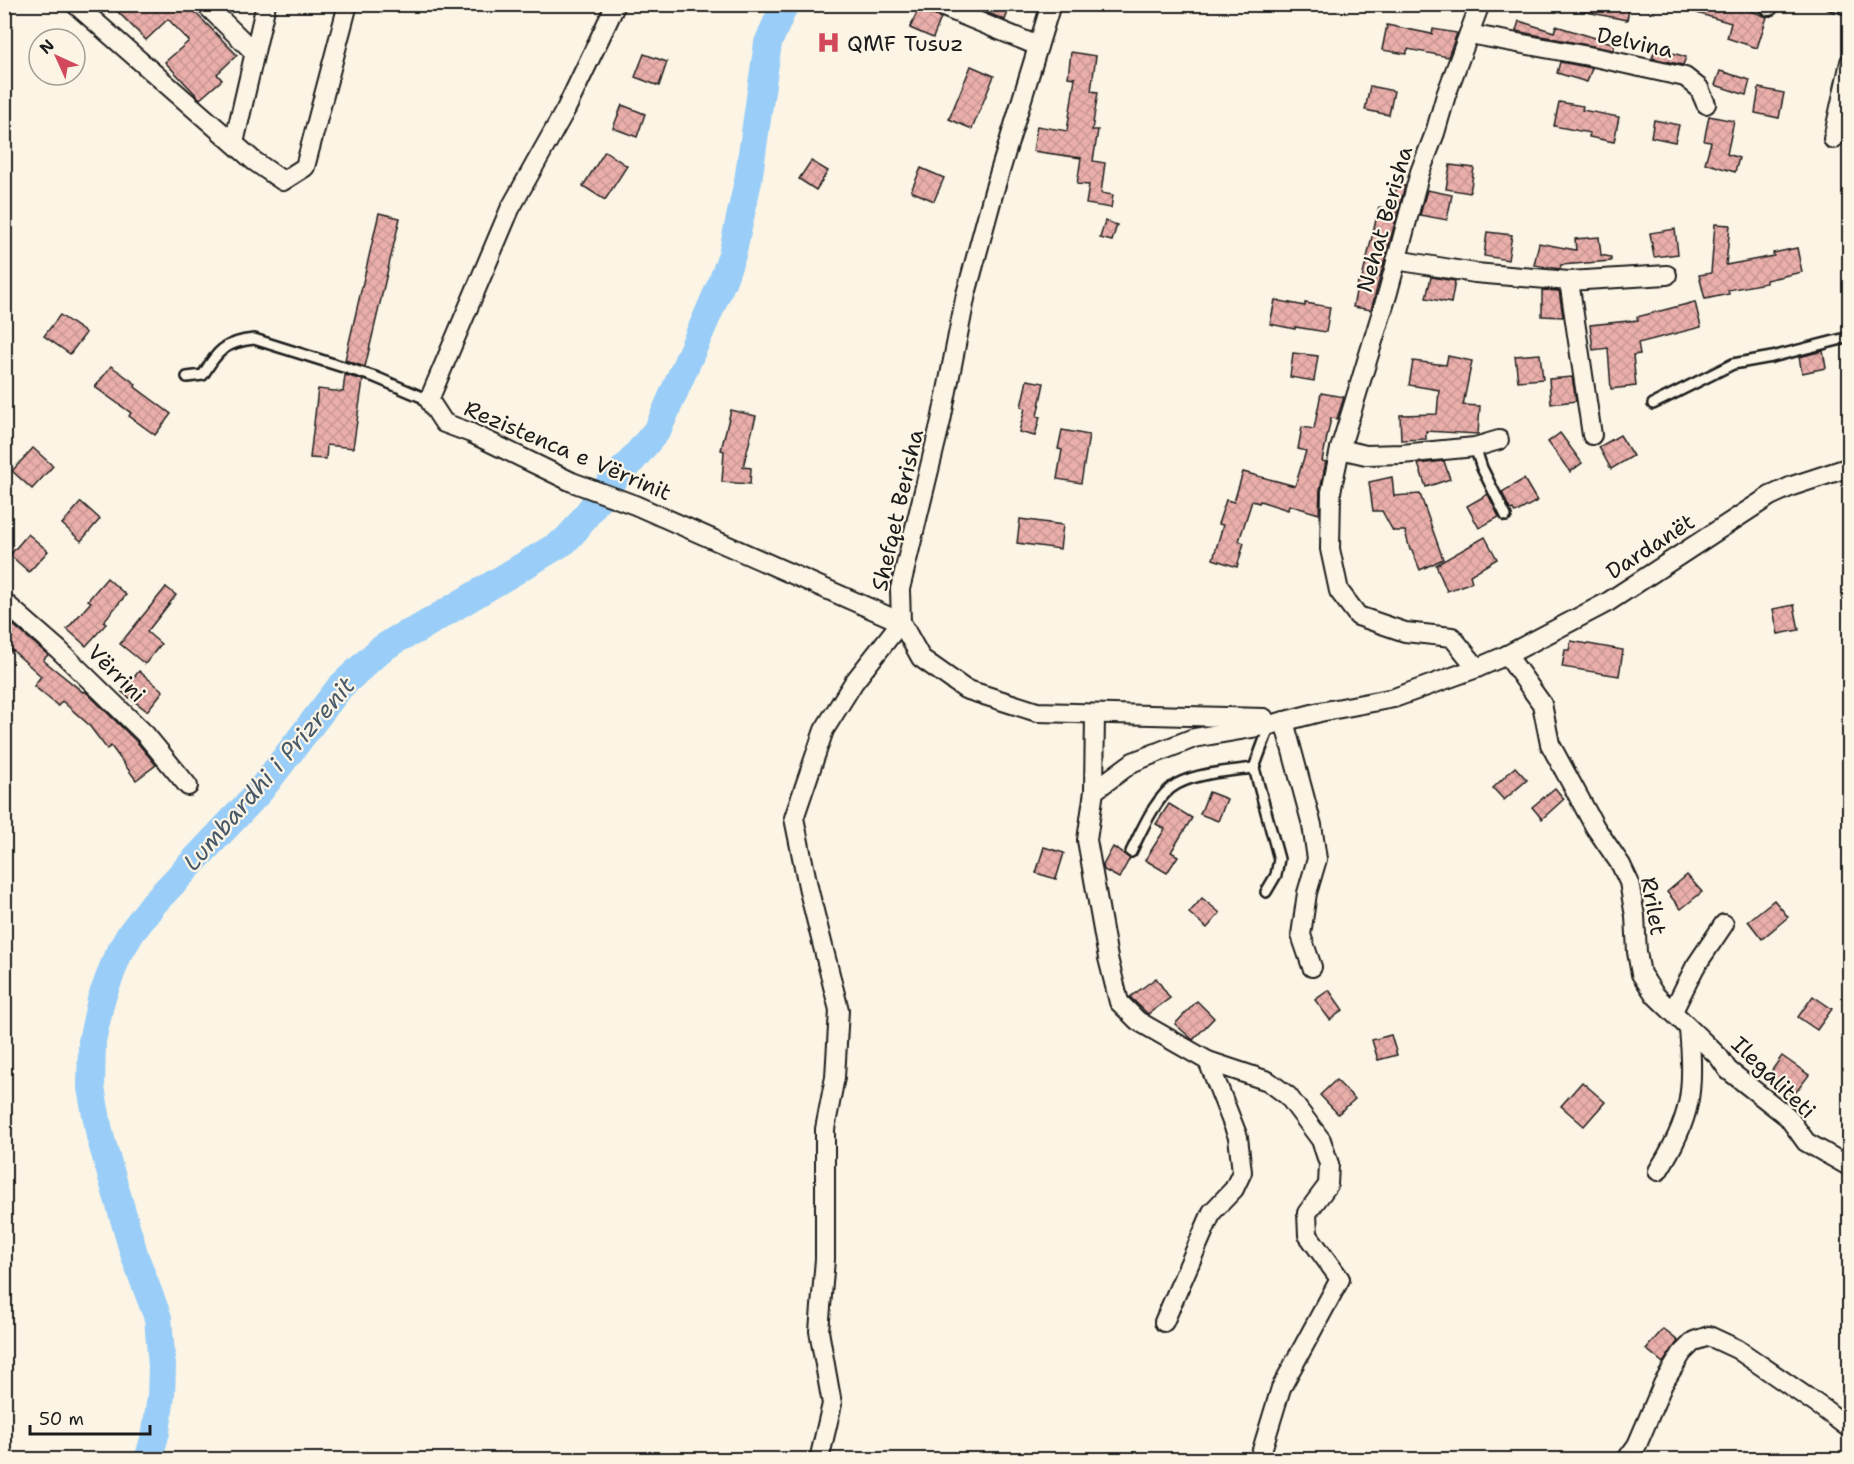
<svg xmlns="http://www.w3.org/2000/svg" width="1854" height="1464" font-family="'Shantell Sans',sans-serif">
<style>
.lines{fill:none;stroke-linecap:round;stroke-linejoin:round}
.river{stroke:#9acef8;stroke-width:28}
.building{fill:url(#building-cross-hatch);stroke:#1c1c1c;stroke-width:1.5}
.service-casing{stroke:#1c1c1c;stroke-width:14}
.minor-casing{stroke:#1c1c1c;stroke-width:22}
.service{stroke:#fcf5e5;stroke-width:9}
.minor{stroke:#fcf5e5;stroke-width:18}
.labels{text-anchor:middle;stroke-width:4.5;stroke-linejoin:round;paint-order:stroke}
.street-label{font-size:22px;fill:#1c1c1c;stroke:#fcf5e5}
.poi-label{font-size:22px;fill:#1c1c1c;stroke:#fcf5e5;text-anchor:start}
.water-label{font-size:24px;font-style:italic;fill:#485a69;stroke:#fcf5e5}
</style>
<defs>
<pattern id="building-cross-hatch" width="8" height="8" patternUnits="userSpaceOnUse" patternTransform="scale(1.5)"><rect width="8" height="8" fill="#eaafab"/><path d="M0 0l8 8M0 8l8-8" fill="none" stroke="#c89693"/></pattern>
</defs>
<rect width="100%" height="100%" fill="#fcf5e5"/>
<filter id="ink" filterUnits="userSpaceOnUse"><feTurbulence type="fractalNoise" baseFrequency=".0167" numOctaves="2"/><feDisplacementMap in="SourceGraphic" scale="12" xChannelSelector="R" yChannelSelector="G"/><feConvolveMatrix kernelMatrix="1 2 1 2 8 2 1 2 1" color-interpolation-filters="sRGB"/></filter>
<g filter="url(#ink)">
<g class="lines">
<polyline class="river" points="148,1460 156,1432 161,1396 162,1367 158,1318 135,1257 100,1136 91,1088 92,1041 101,1000 117,957 131,933 154,903 259,792 340,687 380,650 397,639 418,629 565,541 576,529 613,479 629,464 658,429 722,282 732,255 748,181 768,43 785,4"/>
</g>
<g class="building">
<polygon points="110,4 187,4 237,55 217,74 222,80 200,99 165,62 189,41 168,19 146,40"/>
<polygon points="967,4 1011,4 1005,20"/>
<polygon points="1581,4 1630,4 1627,20 1581,11"/>
<polygon points="1681,4 1721,4 1737,9 1738,6 1767,17 1757,48 1727,38 1731,23 1680,8"/>
<polygon points="920,5 925,7 931,14 941,18 933,38 910,28"/>
<polygon points="1519,21 1554,32 1556,26 1615,44 1613,50 1516,31"/>
<polygon points="1387,25 1432,34 1433,29 1457,33 1448,57 1408,49 1406,54 1382,50"/>
<polygon points="1656,48 1686,57 1683,65 1652,58"/>
<polygon points="1071,52 1096,56 1091,91 1098,92 1092,130 1098,130 1093,161 1105,163 1101,193 1113,195 1111,208 1086,204 1089,185 1077,184 1081,158 1033,151 1037,126 1067,131 1075,78 1068,77"/>
<polygon points="644,54 667,62 659,86 635,77"/>
<polygon points="1560,62 1592,68 1587,82 1557,73"/>
<polygon points="971,66 994,76 972,129 949,119"/>
<polygon points="1720,71 1750,80 1746,95 1715,85"/>
<polygon points="1370,86 1394,91 1389,115 1365,110"/>
<polygon points="1759,88 1784,93 1779,118 1755,113"/>
<polygon points="1559,102 1583,106 1582,110 1619,117 1614,142 1589,137 1590,133 1554,126"/>
<polygon points="622,105 645,114 637,137 613,128"/>
<polygon points="1709,116 1734,121 1727,154 1739,158 1735,172 1705,163 1711,142 1704,141"/>
<polygon points="1654,120 1679,125 1675,142 1651,137"/>
<polygon points="605,151 627,166 605,200 583,186"/>
<polygon points="811,161 828,171 816,190 799,179"/>
<polygon points="1450,165 1474,168 1470,193 1446,189"/>
<polygon points="921,168 944,178 934,201 911,191"/>
<polygon points="1398,184 1405,186 1371,310 1353,307 1358,282 1361,283 1379,207 1390,209"/>
<polygon points="1427,190 1452,195 1447,220 1420,215"/>
<polygon points="379,213 400,218 365,367 345,360"/>
<polygon points="1105,221 1117,225 1112,241 1100,238"/>
<polygon points="1715,224 1730,225 1726,265 1774,256 1773,253 1797,248 1802,272 1766,280 1766,283 1728,290 1729,294 1705,299 1699,275 1711,273"/>
<polygon points="1675,229 1678,254 1654,257 1650,233"/>
<polygon points="1487,232 1512,235 1508,260 1484,256"/>
<polygon points="1599,237 1601,255 1611,257 1611,261 1561,265 1560,269 1534,265 1539,243 1576,250 1575,239"/>
<polygon points="1431,277 1455,281 1451,303 1426,298"/>
<polygon points="1542,290 1559,291 1563,317 1542,316"/>
<polygon points="1275,300 1305,306 1305,303 1330,307 1326,332 1295,327 1295,329 1270,324"/>
<polygon points="1695,302 1701,327 1638,343 1640,354 1633,355 1636,386 1611,389 1608,348 1593,350 1590,325 1638,320 1637,317"/>
<polygon points="60,315 86,333 70,354 44,336"/>
<polygon points="1823,351 1826,368 1802,373 1799,357"/>
<polygon points="1293,353 1318,356 1314,381 1290,377"/>
<polygon points="1540,354 1543,379 1518,381 1515,356"/>
<polygon points="1448,356 1472,361 1463,405 1480,406 1478,434 1426,431 1426,439 1401,440 1400,415 1437,414 1439,390 1409,385 1413,361 1446,365"/>
<polygon points="111,366 136,384 135,387 171,414 155,435 129,416 131,413 95,387"/>
<polygon points="345,375 363,380 353,448 327,445 326,459 310,458 318,389 343,392"/>
<polygon points="1572,377 1576,401 1551,404 1549,379"/>
<polygon points="1027,380 1044,383 1037,416 1040,417 1035,436 1019,432 1025,408 1021,407"/>
<polygon points="1321,393 1344,397 1337,419 1331,418 1322,461 1326,462 1320,489 1319,514 1289,505 1288,510 1260,501 1259,503 1252,501 1239,541 1244,543 1237,567 1213,559 1223,525 1218,524 1226,500 1234,502 1243,472 1295,486 1306,451 1298,449 1302,427 1314,429"/>
<polygon points="731,410 756,416 743,467 751,468 750,484 722,482 724,451 721,450"/>
<polygon points="1062,430 1089,435 1081,483 1057,479 1062,450 1058,449"/>
<polygon points="1560,433 1582,463 1570,472 1548,442"/>
<polygon points="1620,435 1633,456 1611,469 1599,447"/>
<polygon points="33,448 53,466 32,489 12,471"/>
<polygon points="1444,461 1450,479 1426,487 1418,464"/>
<polygon points="1392,477 1394,496 1420,494 1443,559 1420,570 1412,550 1410,550 1405,531 1393,531 1382,511 1373,511 1369,482"/>
<polygon points="1524,479 1537,501 1515,513 1513,509 1510,510 1502,492"/>
<polygon points="1488,494 1499,517 1479,528 1467,506"/>
<polygon points="81,502 100,519 81,541 62,524"/>
<polygon points="1020,519 1063,525 1060,549 1017,543"/>
<polygon points="28,534 48,551 29,572 10,555"/>
<polygon points="1485,537 1497,559 1470,575 1472,582 1447,591 1436,565"/>
<polygon points="107,578 126,595 103,622 106,624 86,646 67,629 91,602 88,600"/>
<polygon points="166,587 176,595 147,632 161,644 145,664 120,644"/>
<polygon points="1794,605 1799,630 1778,634 1773,609"/>
<polygon points="4,617 48,655 43,660 83,692 85,691 136,741 156,765 136,780 111,746 107,749 88,724 62,701 58,706 34,686 41,676 12,650 4,658"/>
<polygon points="1571,641 1623,650 1619,676 1562,667 1565,650 1569,650"/>
<polygon points="139,671 163,691 147,711 122,692"/>
<polygon points="1515,767 1527,780 1504,800 1493,788"/>
<polygon points="1555,788 1564,799 1542,819 1532,807"/>
<polygon points="1209,792 1227,799 1218,821 1200,814"/>
<polygon points="1169,804 1192,818 1171,852 1178,856 1167,873 1145,860 1165,829 1156,824"/>
<polygon points="1044,847 1064,853 1056,879 1036,873"/>
<polygon points="1113,847 1130,858 1119,878 1104,870 1103,865"/>
<polygon points="1687,875 1702,892 1681,909 1667,892"/>
<polygon points="1202,898 1220,913 1207,928 1189,913"/>
<polygon points="1774,900 1788,917 1762,939 1748,921"/>
<polygon points="1156,978 1170,998 1148,1014 1130,997"/>
<polygon points="1329,990 1343,1010 1330,1020 1315,1000"/>
<polygon points="1813,996 1832,1009 1817,1030 1798,1017"/>
<polygon points="1197,1001 1214,1018 1193,1040 1175,1024"/>
<polygon points="1391,1035 1397,1055 1378,1060 1372,1040"/>
<polygon points="1782,1056 1809,1075 1793,1096 1767,1077"/>
<polygon points="1336,1080 1355,1099 1338,1114 1320,1095"/>
<polygon points="1582,1082 1605,1102 1584,1126 1561,1106"/>
<polygon points="1663,1329 1678,1341 1663,1363 1646,1349"/>
</g>
<g class="lines">
<defs>
<g id="service">
<polyline points="1830,4 1850,10"/>
<path d="M187 377 203 375C217 351 225 342 254 339L375 377 429 400"/>
<polyline points="1653,404 1733,364 1772,357 1850,337"/>
<polyline points="1475,447 1482,468 1506,516"/>
<path d="M1131 852C1141 832 1156 795 1177 784 1198 773 1230 771 1254 768"/>
<polyline points="1266,892 1276,875 1279,859 1254,768 1270,725"/>
</g>
<g id="minor">
<polyline points="75,4 254,161 283,181 305,167 348,4"/>
<polyline points="205,4 254,52"/>
<polyline points="616,4 566,109 510,209 429,400 444,423 471,433 572,482 635,505 901,622 854,682 824,730 794,818 809,891 839,1010 835,1077 825,1129 825,1259 819,1331 832,1404 819,1460"/>
<polyline points="936,4 1038,46"/>
<polyline points="1051,4 994,191 966,294 941,421 900,589 901,622 921,658 965,689 1037,712 1264,718"/>
<polyline points="1769,6 1770,4"/>
<polyline points="1469,34 1599,58 1685,77 1699,88 1706,104"/>
<polyline points="1833,139 1850,62"/>
<polyline points="234,143 266,4"/>
<polyline points="1396,260 1475,273 1569,281 1667,275"/>
<polyline points="1569,281 1592,435"/>
<polyline points="1340,449 1366,455 1402,454 1475,447 1499,440"/>
<polyline points="4,602 59,650 145,734 188,786"/>
<polyline points="1507,655 1542,704 1550,744 1595,827 1621,865 1629,882 1635,916 1637,952 1641,974 1655,995 1719,1057 1728,1070 1788,1117 1806,1142 1850,1167"/>
<polyline points="1477,668 1452,637 1405,632 1358,616 1339,591 1330,549 1331,492 1340,449 1388,292 1420,172 1435,133 1446,95 1480,4"/>
<polyline points="1284,721 1312,825 1317,859 1307,893 1301,935 1312,967"/>
<polyline points="1094,791 1095,714"/>
<polyline points="1673,1011 1695,967 1724,924"/>
<path d="M1658 1171C1691 1119 1695 1090 1689 1030"/>
<polyline points="1164,1322 1212,1212 1234,1189 1242,1172 1238,1137 1208,1061"/>
<polyline points="1259,1460 1281,1388 1340,1279 1308,1235 1307,1213 1328,1185 1329,1164 1321,1140 1288,1096 1268,1081 1208,1061 1138,1021 1119,1002 1108,958 1087,840 1094,791 1133,762 1194,738 1270,725 1320,712 1394,698 1477,668 1507,655 1608,602 1770,496 1792,486 1850,467"/>
<polyline points="1626,1460 1637,1445 1663,1384 1682,1353 1694,1341 1709,1336 1737,1349 1824,1409 1850,1429"/>
</g>
</defs>
<use href="#service" class="service-casing"/>
<use href="#minor" class="minor-casing"/>
<use href="#service" class="service"/>
<use href="#minor" class="minor"/>
</g>
</g>
<defs>
<symbol id="hospital-bare" viewBox="-9 -9 18 18"><path d="M-5-5h3v3.5h4V-5h3V5h-3V1.5h-4V5h-3Z" fill="#d1495b" stroke="#fcf5e5" stroke-width="2.5" paint-order="stroke"/></symbol>
</defs>
<g fill-rule="evenodd">
<use href="#hospital-bare" x="812" y="26" width="33" height="33"/>
</g>
<g class="labels">
<g class="street-label">
<text transform="translate(1635 42) rotate(12)" y="8">Delvina</text>
<text transform="translate(1384 219) rotate(-74)" y="8">Nehat Berisha</text>
<text transform="translate(568 450) rotate(23)" y="8">Rezistenca e Vërrinit</text>
<text transform="translate(897 510) rotate(-77)" y="8">Shefqet Berisha</text>
<text transform="translate(1650 546) rotate(-33)" y="8">Dardanët</text>
<text transform="translate(117 673) rotate(45)" y="8">Vërrini</text>
<text transform="translate(1654 906) rotate(80)" y="8">Rrilet</text>
<text transform="translate(1774 1077) rotate(44)" y="8">Ilegaliteti</text>
</g>
<g class="poi-label">
<text x="847" y="51">QMF Tusuz</text>
</g>
<g class="water-label">
<text transform="translate(269 774) rotate(-49)" y="8">Lumbardhi i Prizrenit</text>
</g>
</g>
<rect width="1854" height="1464" fill="none" stroke="#fcf5e5" stroke-width="24"/>
<rect x="12" y="12" width="1830" height="1440" fill="none" stroke="#1c1c1c" stroke-width="2" filter="url(#ink)"/>
<g transform="translate(57 57) rotate(315)"><circle r="28" fill="#fcf5e5" stroke="#a29e95" stroke-width="1.5"/>
<path d="M0-4.5L10 22L0 15L-10 22Z" fill="#d1495b"/>
<text y="-9" font-size="16" font-weight="bold" text-anchor="middle" fill="#1c1c1c">N</text>
</g>
<path d="M30 1425v9h120v-9" fill="none" stroke="#1c1c1c" stroke-width="3"/>
<text x="39" y="1425" font-size="18" fill="#1c1c1c" stroke="#fcf5e5" stroke-width="4.5" paint-order="stroke">50 m</text>
</svg>
